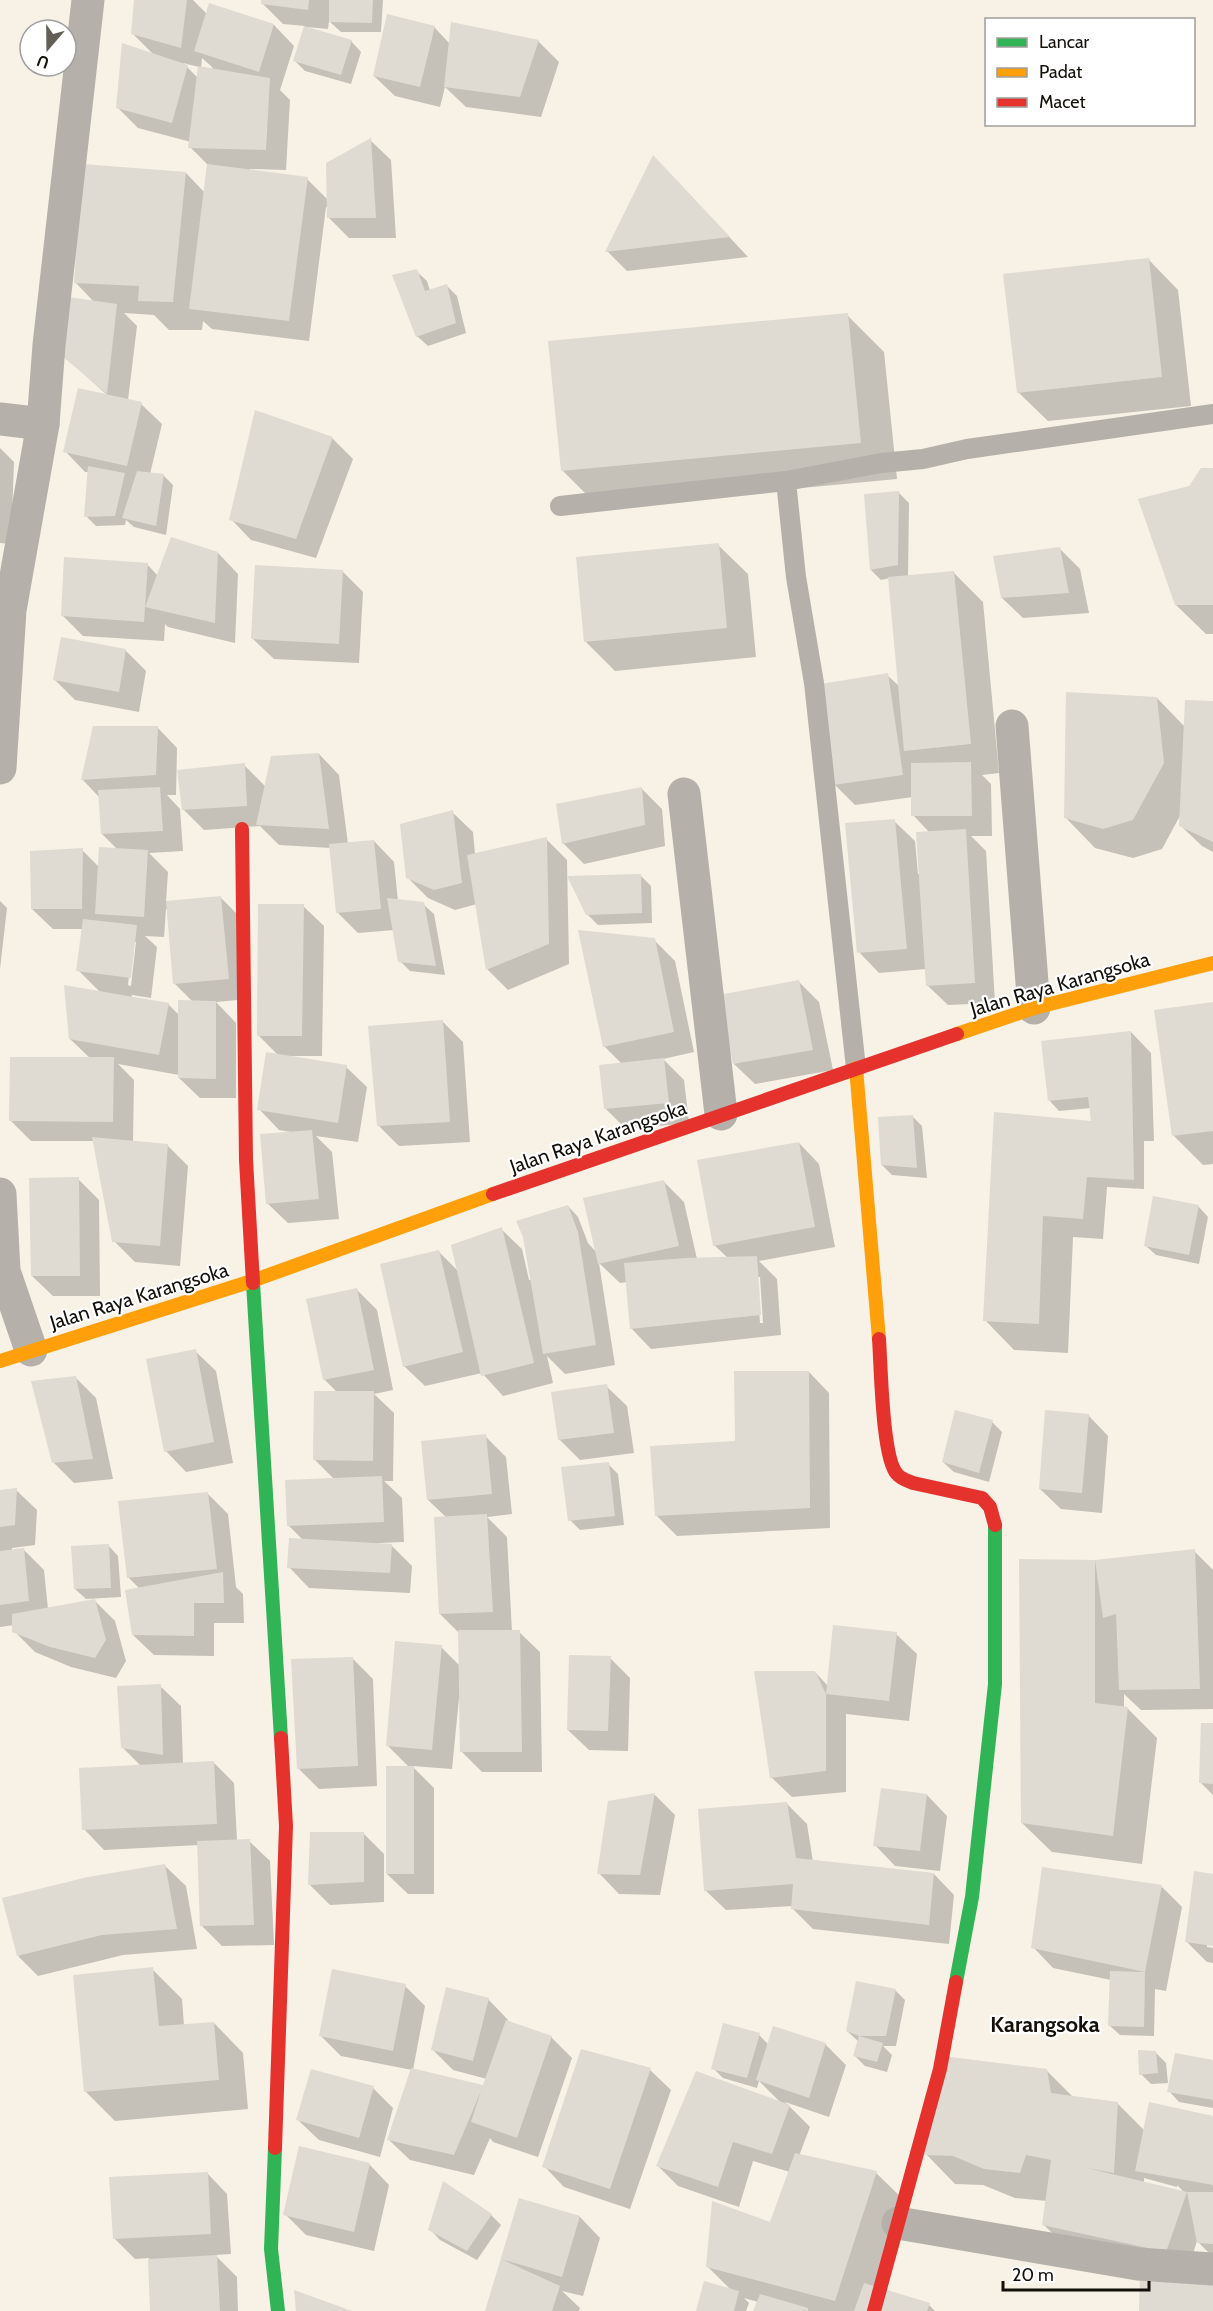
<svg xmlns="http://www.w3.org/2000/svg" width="1213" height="2311" font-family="Cabin,sans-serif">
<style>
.shadow{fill:#0003;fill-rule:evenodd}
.building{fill:#dfdad2}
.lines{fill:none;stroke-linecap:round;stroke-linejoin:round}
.lane{stroke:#b5b0a9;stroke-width:20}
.street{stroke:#b5b0a9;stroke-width:33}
.fast{stroke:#30b455;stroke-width:14}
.slow{stroke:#ff9f0a;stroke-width:14}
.jam{stroke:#e5322d;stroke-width:14}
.labels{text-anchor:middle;stroke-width:4.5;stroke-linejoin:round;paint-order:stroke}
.street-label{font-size:20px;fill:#14100a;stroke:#fff}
.quarter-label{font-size:22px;font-weight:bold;fill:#14100a;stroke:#fff}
</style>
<rect width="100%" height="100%" fill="#f7f1e6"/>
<g class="shadow">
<path d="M136 0H193L207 14 210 5 274 25 294 46 280 90 290 100 286 170 250 169V171L307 179 328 200 370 140 391 160 396 238H349L328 217V207H326L309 341 212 329 203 321 202 330H169L154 315 124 313 137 326 128 400 141 404 162 424 150 474 163 475 173 485 166 535 134 527 126 520 125 525 96 526 86 516 89 472H85L65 451 107 395 51 344 95 303 76 283 186 173 205 193 209 166 190 147 191 142 138 128 117 107 155 56 133 34ZM202 58 211 66 215 71 201 68ZM183 63 199 67 198 78Z"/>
<polygon points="263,0 383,0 381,32 341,32 329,21 328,29 307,27 306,28 351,41 361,52 351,84 305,71 295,61 305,26 283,24 262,3"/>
<polygon points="434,27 450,44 538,41 559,62 541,117 466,107 445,87 440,107 395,96 374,76"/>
<polygon points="674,178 748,257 627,271 607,251"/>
<polygon points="1149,260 1178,290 1191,406 1048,421 1018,392"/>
<polygon points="416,271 427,281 430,291 447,286 457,296 466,333 428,346 417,336"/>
<polygon points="847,315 884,352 897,479 599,507 562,470"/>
<polygon points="332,438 353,459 316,558 251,540 231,519"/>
<polygon points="0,448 14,462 11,544 0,543"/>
<polygon points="1213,470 1213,634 1206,634 1176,605 1190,487"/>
<polygon points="899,493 909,503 908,577 954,573 983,602 999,773 982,775 991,784 992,836 971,836 986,851 995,1003 948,1005 927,985 926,969 879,973 859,952 894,821 915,841 918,874 920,874 930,833 913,815 913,797 855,805 834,784 887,675 900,687 890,578 881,580 871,570"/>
<polygon points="718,545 748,574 756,657 615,671 585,641"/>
<polygon points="1060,549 1080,569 1089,613 1023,618 1002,598"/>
<polygon points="218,553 238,574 235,643 168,627 165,624 164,641 83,636 62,615 147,564 158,576"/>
<polygon points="342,571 363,592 359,663 274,659 253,639"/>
<polygon points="126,651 146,671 139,712 75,700 54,679"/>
<polygon points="1157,698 1185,727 1213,703 1213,852 1202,846 1181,826 1181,814 1162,849 1133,858 1095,848 1066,818"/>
<path d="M157 727 177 748 176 795H167L180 809 183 851 149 853 168 872 166 902 221 898 241 918 248 999 216 1002 236 1023V1098H200L179 1078V1075L118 1064 134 1080 133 1142 167 1145 188 1166 180 1266 135 1262 114 1241 95 1141H31L11 1121 91 1059 70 1039 100 992 78 970 83 929H53L32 909 82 850 99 867 118 850 102 834 100 798 82 779ZM166 909H168L174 983 193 1002 180 1016 168 1004 131 998 132 995 151 998 157 947 145 936 164 937ZM133 942H136L131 986 128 985Z"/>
<polygon points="319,754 339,775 348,844 374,841 394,862 398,901 423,904 434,914 445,975 410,971 400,961 394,930 358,933 337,912 331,848 279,845 260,826 204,830 183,809 244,765 266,787"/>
<polygon points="642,789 662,809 665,846 584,864 563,843"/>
<polygon points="452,812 473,832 475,854 546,839 567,860 569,964 508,990 488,970 477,904 455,910 428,898 407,877"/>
<polygon points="641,876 651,886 652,923 598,925 587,914"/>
<polygon points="0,901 7,908 0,969"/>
<polygon points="303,906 324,926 322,1056 291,1056 291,1058 346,1067 367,1087 358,1142 316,1136 332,1152 339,1219 288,1223 267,1203 291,1132 279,1130 259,1109 279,1056 258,1035"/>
<polygon points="654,940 675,961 694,1052 663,1059 684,1080 689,1123 626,1129 606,1109 622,1064 604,1046"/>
<polygon points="799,982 819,1002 833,1070 755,1084 734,1064"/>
<polygon points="1213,1003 1213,1164 1203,1165 1174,1136"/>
<polygon points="442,1021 463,1042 470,1142 399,1146 378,1125"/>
<polygon points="1131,1032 1151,1053 1154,1141 1144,1141 1144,1189 1107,1187 1103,1239 1073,1237 1068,1353 1014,1350 985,1320 1092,1123 1091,1108 1059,1111 1049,1100"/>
<polygon points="912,1116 922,1126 927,1178 892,1175 882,1165"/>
<path d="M799 1143 819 1164 835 1247 759 1261 777 1279 781 1335 651 1349 631 1328 627 1282 620 1283 599 1263 615 1365 565 1374 547 1356 553 1383 503 1396 482 1373 425 1386 404 1366 439 1252 459 1272 501 1229 522 1249 529 1280H532L568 1206 578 1217 588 1243 597 1253 664 1182 684 1202 697 1259 728 1258 714 1245ZM757 1277H760L763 1323H760Z"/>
<polygon points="78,1179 99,1200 100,1296 53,1296 32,1276"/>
<polygon points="1198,1206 1208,1217 1199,1264 1156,1255 1145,1245"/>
<polygon points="357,1290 377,1310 393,1390 374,1394 394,1413 393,1481 384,1481 402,1498 404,1542 378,1543 378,1545 392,1546 412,1566 410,1593 309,1588 289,1567 304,1541 288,1525 335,1480 314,1459 337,1392 324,1379"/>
<polygon points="195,1351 216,1371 233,1463 186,1472 166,1451"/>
<polygon points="809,1372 829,1393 830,1528 677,1536 656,1515"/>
<polygon points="76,1378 96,1398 113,1479 74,1483 54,1463"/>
<polygon points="606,1386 627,1406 634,1453 580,1460 559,1439"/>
<polygon points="1088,1415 1108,1436 1102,1513 1061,1509 1040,1489"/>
<polygon points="992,1422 1002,1432 989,1482 954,1472 943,1462"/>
<polygon points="485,1436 506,1457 512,1514 487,1517 507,1537 512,1632 519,1632 540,1652 542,1772 482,1772 462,1752 461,1699 459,1698 452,1769 412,1766 434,1788 434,1894 408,1894 387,1874 410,1768 387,1745 441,1647 460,1666 460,1634 440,1614 447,1518 428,1500"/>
<polygon points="608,1464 618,1474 624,1525 580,1530 570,1520"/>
<polygon points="16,1490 37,1510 35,1545 12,1548 12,1551 24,1550 44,1570 48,1609 94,1600 115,1621 126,1661 116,1678 71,1667 35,1652 14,1631 14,1625 0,1627 0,1491"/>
<polygon points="207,1493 228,1514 236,1587 243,1594 244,1623 214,1623 214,1656 154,1655 133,1635 140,1589 128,1577"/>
<polygon points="108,1545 118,1556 121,1597 86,1599 75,1589"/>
<polygon points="1194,1551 1213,1570 1213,1709 1141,1710 1124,1694 1124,1708 1127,1708 1157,1738 1142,1864 1052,1852 1022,1823 1021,1561 1095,1561"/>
<polygon points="896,1634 917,1654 909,1721 846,1714 846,1792 792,1797 771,1777 815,1672 828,1686"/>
<polygon points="352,1658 373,1679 377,1786 319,1789 298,1768"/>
<polygon points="610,1658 630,1678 628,1751 589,1750 568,1730"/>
<polygon points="160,1686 181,1706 183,1764 214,1763 234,1783 237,1841 249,1841 270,1861 274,1945 222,1946 202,1926 199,1845 104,1850 84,1829 141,1766 122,1747"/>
<polygon points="1213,1725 1213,1795 1200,1782"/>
<polygon points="655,1795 675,1815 660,1895 619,1894 599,1873 610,1802"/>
<polygon points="927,1795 947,1816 940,1871 895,1866 875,1845"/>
<polygon points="787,1804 807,1824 813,1862 934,1874 954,1895 949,1944 813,1929 793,1909 793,1906 726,1910 705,1890"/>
<polygon points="364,1834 384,1854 384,1902 330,1905 310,1885"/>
<polygon points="165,1866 186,1886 197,1949 123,1955 38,1976 18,1956"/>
<polygon points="1213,1875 1213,1945 1207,1944 1207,1947 1213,1948 1213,1963 1207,1962 1187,1942"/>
<polygon points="1162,1887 1182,1907 1166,1991 1155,1989 1154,2036 1120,2035 1109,2025 1111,1980 1053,1968 1033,1947"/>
<polygon points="152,1969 182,1999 184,2026 214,2023 243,2053 248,2109 115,2121 86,2092"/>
<polygon points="405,1986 425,2006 413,2070 484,2087 487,2079 453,2070 432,2049 488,1999 508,2020 508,2022 551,2037 572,2058 538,2157 493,2142 490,2138 474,2175 410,2160 389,2140 412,2070 341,2056 320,2035"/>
<polygon points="895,1990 905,2000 896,2046 883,2046 892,2055 887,2072 865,2066 855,2056 859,2042 847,2031"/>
<polygon points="759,2035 768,2044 825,2044 846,2065 829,2117 785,2102 810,2127 799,2156 876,2173 906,2202 878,2289 929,2305 935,2311 755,2311 758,2302 744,2298 749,2303 746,2311 697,2311 732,2291 708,2267 770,2224 790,2172 753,2161 739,2207 678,2186 658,2166 782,2104 759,2081 757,2088 723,2078 713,2068"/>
<polygon points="1155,2052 1166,2063 1168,2083 1151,2084 1141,2074"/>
<polygon points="1213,2060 1213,2108 1179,2102 1169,2091"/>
<polygon points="650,2070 671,2090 630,2209 564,2187 544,2166"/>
<path d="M1046 2070 1074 2098 1117 2103 1145 2131 1213 2118V2257L1197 2241 1187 2272 1064 2245 1044 2225 1047 2201 1015 2198 983 2185 955 2184 926 2154ZM1144 2178 1177 2187V2185L1186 2194 1144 2184Z"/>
<polygon points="373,2088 393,2108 380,2157 319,2140 298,2120"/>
<polygon points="369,2164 389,2185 374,2251 306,2235 285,2214"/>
<polygon points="207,2173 227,2194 231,2254 215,2255 237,2277 238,2311 152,2311 149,2258 135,2259 114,2238"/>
<polygon points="520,2200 580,2217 600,2238 583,2296 562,2291 580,2308 579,2311 487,2311"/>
<polygon points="491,2215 501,2225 477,2260 440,2240 430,2229"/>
</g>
<g class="building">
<polygon points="134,0 187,0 181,48 131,34"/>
<polygon points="261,0 309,0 308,10 261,4"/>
<polygon points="329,0 373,0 372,23 329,22"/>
<polygon points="209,3 274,24 259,72 194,51"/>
<polygon points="387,14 435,26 420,87 373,76"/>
<polygon points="451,22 539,40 520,97 444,87"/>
<polygon points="304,26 352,40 341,75 293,61"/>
<polygon points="122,43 188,65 172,123 116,108"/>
<polygon points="198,66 270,78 266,150 188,148"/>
<polygon points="371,138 376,218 327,218 326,163"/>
<polygon points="653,155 730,237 605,252"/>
<polygon points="82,164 186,172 173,302 138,301 139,286 74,283"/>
<polygon points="207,164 308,177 289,321 189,309"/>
<polygon points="1149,258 1162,377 1017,393 1003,274"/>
<polygon points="417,269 425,291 447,284 456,323 416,337 392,275"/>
<polygon points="55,295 117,304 107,394 49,345"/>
<polygon points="848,313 861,443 561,471 548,341"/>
<polygon points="78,388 142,402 127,466 63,452"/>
<polygon points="255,410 333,437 296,539 229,520"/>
<polygon points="88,466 125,473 115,516 84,517"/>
<polygon points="1201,468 1213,468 1213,605 1175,605 1138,499 1189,486"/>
<polygon points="137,471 164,474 156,526 122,518"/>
<polygon points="899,491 898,565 870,570 864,494"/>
<polygon points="171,537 218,552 215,623 145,607"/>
<polygon points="719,543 727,628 584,642 576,557"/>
<polygon points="1060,547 1069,593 1001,598 993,556"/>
<polygon points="64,557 148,563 144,622 61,616"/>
<polygon points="255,565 343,570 339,644 251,639"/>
<polygon points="954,571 971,744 904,751 888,577"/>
<polygon points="61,637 126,649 119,692 53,680"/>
<polygon points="888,673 903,775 833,785 821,684"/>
<polygon points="1066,692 1157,697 1164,763 1133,820 1103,829 1064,818"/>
<polygon points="1185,700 1213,701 1213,842 1179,826"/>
<polygon points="93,726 158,726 156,775 81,780"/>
<polygon points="319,753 329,829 256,825 271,756"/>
<polygon points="971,762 972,816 911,816 911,763"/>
<polygon points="245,763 247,806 182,810 177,770"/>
<polygon points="160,787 163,831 101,834 98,790"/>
<polygon points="642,787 645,825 562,844 556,804"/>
<polygon points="453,810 462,883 434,890 406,878 400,824"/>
<polygon points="895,819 907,949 857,953 845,823"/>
<polygon points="966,829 975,983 926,986 916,832"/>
<polygon points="547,837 549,944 486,970 467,855"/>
<polygon points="374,840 381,909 336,913 329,844"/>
<polygon points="99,847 148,850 144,917 95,914"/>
<polygon points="83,848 82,909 31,909 30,851"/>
<polygon points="641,874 642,913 586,915 567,876"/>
<polygon points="221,896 229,979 173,984 166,901"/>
<polygon points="387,898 424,902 436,966 398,962"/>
<polygon points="258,904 304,904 302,1036 257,1036"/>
<polygon points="83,919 137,925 131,978 76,971"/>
<polygon points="578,930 655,938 674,1032 603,1047"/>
<polygon points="799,980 813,1050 733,1064 719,995"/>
<polygon points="64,985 169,1003 159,1055 69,1039"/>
<polygon points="178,1000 216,1001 216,1079 178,1078"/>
<polygon points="1213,1002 1213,1131 1172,1136 1154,1010"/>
<polygon points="443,1020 450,1122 377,1126 368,1026"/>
<polygon points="1131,1031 1134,1180 1087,1177 1083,1219 1043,1216 1039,1324 983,1321 994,1112 1091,1121 1088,1097 1048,1101 1041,1041"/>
<polygon points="266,1052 347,1065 338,1123 257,1110"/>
<polygon points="10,1057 114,1057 113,1122 9,1121"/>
<polygon points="664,1058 669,1103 604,1109 599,1065"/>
<polygon points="913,1115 917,1168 881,1165 878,1117"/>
<polygon points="312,1130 319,1199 266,1204 260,1134"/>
<polygon points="92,1137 168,1144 160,1246 112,1242"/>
<polygon points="799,1142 815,1227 713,1246 697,1160"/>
<polygon points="79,1177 80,1276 31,1276 29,1178"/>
<polygon points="664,1180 679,1246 598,1264 583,1198"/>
<polygon points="1153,1196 1199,1205 1189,1255 1144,1246"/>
<polygon points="568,1205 578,1232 596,1345 543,1354 523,1237 516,1221"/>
<polygon points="502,1227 534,1363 481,1376 451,1245"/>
<polygon points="439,1250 463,1352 403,1367 380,1264"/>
<polygon points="757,1256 761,1315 630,1329 624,1263 685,1258"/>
<polygon points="357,1288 374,1370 323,1380 306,1299"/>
<polygon points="196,1349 214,1442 164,1452 146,1359"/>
<polygon points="734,1371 809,1371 810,1508 655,1516 650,1446 735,1441"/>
<polygon points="76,1376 93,1459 52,1463 31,1381"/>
<polygon points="607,1384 614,1433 558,1440 551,1392"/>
<polygon points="314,1391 374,1391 373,1461 313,1460"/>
<polygon points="955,1410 993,1420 979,1473 942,1462"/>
<polygon points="1045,1410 1089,1414 1082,1493 1039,1489"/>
<polygon points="486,1434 492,1494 427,1500 421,1441"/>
<polygon points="609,1462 615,1516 568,1521 561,1467"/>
<polygon points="382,1476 384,1522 287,1526 285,1480"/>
<polygon points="17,1488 15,1525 0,1527 0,1490"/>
<polygon points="208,1492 217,1569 127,1578 118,1501"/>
<polygon points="487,1514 493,1612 439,1614 434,1517"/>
<polygon points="289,1538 392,1544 390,1573 287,1568"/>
<polygon points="109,1544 111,1588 74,1589 71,1546"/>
<polygon points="24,1548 29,1601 0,1605 0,1551"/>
<polygon points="1195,1549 1200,1689 1119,1690 1116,1614 1103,1618 1095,1560"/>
<polygon points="1019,1559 1095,1560 1095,1703 1128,1707 1113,1836 1021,1823"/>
<polygon points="223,1572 224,1603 194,1603 194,1636 132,1635 125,1590"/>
<polygon points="95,1599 106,1640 95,1658 50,1647 12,1632 12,1614"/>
<polygon points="833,1625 897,1632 889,1701 826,1694"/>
<polygon points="458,1630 520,1630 522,1752 460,1752"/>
<polygon points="395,1641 442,1645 432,1750 386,1746"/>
<polygon points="569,1655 611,1656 608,1731 567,1730"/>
<polygon points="353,1657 358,1766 297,1769 291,1659"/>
<polygon points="754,1671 815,1671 826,1694 826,1771 770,1778"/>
<polygon points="161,1684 163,1755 121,1748 117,1686"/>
<polygon points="1201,1723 1213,1723 1213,1784 1199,1783"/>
<polygon points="214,1761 217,1824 82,1830 79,1768"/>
<rect x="386" y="1766" width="28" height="108"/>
<polygon points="881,1788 927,1794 920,1851 873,1846"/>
<polygon points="655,1793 640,1875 597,1874 608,1801"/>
<polygon points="787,1802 796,1858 934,1873 929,1925 791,1909 793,1884 704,1891 698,1809"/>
<polygon points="310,1832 364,1832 364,1882 308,1885"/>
<polygon points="250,1839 254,1925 200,1926 197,1841"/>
<polygon points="165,1864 177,1929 102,1935 17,1956 2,1898 88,1877"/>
<polygon points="1042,1867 1162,1885 1145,1972 1031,1948"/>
<polygon points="1194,1871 1213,1874 1213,1946 1185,1942"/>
<polygon points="153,1967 159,2026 214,2022 219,2080 84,2092 73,1975"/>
<polygon points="332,1969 406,1984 393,2051 319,2036"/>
<polygon points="1110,1971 1145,1972 1144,2027 1108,2026"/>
<polygon points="856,1981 896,1989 886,2036 859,2036 846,2031"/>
<polygon points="446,1987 489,1998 473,2061 431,2050"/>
<polygon points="506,2020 552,2036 517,2138 471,2122 481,2091 454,2155 387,2140 411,2068 483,2085"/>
<polygon points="723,2023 760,2033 747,2078 711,2069"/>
<polygon points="773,2026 826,2043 809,2098 756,2080"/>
<polygon points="859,2036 883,2043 877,2062 853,2056"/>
<polygon points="581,2049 651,2068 610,2189 542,2167"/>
<polygon points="1138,2050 1156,2051 1158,2073 1139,2075"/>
<polygon points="1175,2053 1213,2060 1213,2100 1167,2092"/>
<polygon points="942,2056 1047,2069 1051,2093 1118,2102 1114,2173 1087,2168 1187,2192 1166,2252 1042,2225 1051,2160 1026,2155 1020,2173 984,2169 953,2156 924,2155"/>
<polygon points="311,2069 374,2086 359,2138 296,2120"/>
<polygon points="696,2071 790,2105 772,2154 733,2142 718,2187 656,2166"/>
<polygon points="1149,2102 1213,2116 1213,2185 1135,2171"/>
<polygon points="299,2146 370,2163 354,2232 283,2215"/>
<polygon points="795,2153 877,2171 835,2301 706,2267 712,2201 770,2222"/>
<polygon points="208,2172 211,2234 113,2239 109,2177"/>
<polygon points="443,2181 492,2214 467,2251 428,2230"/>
<polygon points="1187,2192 1213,2192 1213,2244 1197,2243"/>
<polygon points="519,2198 580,2216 562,2277 501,2259 560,2286 552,2311 485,2311"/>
<polygon points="217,2255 220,2311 150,2311 148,2259"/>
<polygon points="1140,2273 1213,2277 1213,2311 1139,2311"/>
<polygon points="704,2281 739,2291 734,2311 696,2311"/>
<polygon points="864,2283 930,2303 927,2311 854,2311"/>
<polygon points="294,2290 352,2311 296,2311"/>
<polygon points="760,2294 808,2308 808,2311 753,2311"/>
</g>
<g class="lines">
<g class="lane">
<polyline points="560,506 786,481"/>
<polyline points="856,1068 814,683 796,577 786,481 881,463 923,459 967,449 1213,414"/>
</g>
<g class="street">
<polyline points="0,419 43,424"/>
<polyline points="1012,726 1034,1008"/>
<polyline points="0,768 10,610 43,424 49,345 88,0"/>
<polyline points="684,794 721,1114"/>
<polyline points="0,1194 4,1271 31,1350"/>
<polyline points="898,2223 1138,2264 1213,2269"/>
</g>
<g class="fast">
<polyline points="253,1283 281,1738"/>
<polyline points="956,1982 972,1897 995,1684 995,1525"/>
<polyline points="275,2148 271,2249 278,2311"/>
</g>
<g class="slow">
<polyline points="957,1034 1034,1008 1213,963"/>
<polyline points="856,1068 879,1339"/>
<polyline points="0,1361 252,1281 493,1194"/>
</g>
<g class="jam">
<polyline points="242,829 246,1160 253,1283"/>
<polyline points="493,1194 957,1034"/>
<path d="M879 1339C881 1365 882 1458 897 1474 901 1479 908 1481 913 1483L982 1498 990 1507 995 1525"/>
<polyline points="275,2148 286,1826 281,1738"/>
<polyline points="874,2311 940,2069 956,1982"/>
</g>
</g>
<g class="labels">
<g class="street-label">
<text transform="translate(1060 984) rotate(-16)" y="7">Jalan Raya Karangsoka</text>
<text transform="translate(598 1137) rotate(-19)" y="7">Jalan Raya Karangsoka</text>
<text transform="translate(139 1296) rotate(-17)" y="7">Jalan Raya Karangsoka</text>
</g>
<g class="quarter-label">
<text x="1045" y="2032">Karangsoka</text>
</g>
</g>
<rect x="985" y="18" width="210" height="108" fill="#ffffff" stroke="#a19f9d" stroke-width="1.5"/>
<rect x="997" y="38" width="30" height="9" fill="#30b455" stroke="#a19f9d" stroke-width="1.5"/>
<text x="1039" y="48" font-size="18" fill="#14100a">Lancar</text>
<rect x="997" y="68" width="30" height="9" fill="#ff9f0a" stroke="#a19f9d" stroke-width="1.5"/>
<text x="1039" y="78" font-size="18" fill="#14100a">Padat</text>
<rect x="997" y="98" width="30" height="9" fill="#e5322d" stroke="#a19f9d" stroke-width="1.5"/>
<text x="1039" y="108" font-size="18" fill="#14100a">Macet</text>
<g transform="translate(48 48) rotate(200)"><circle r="28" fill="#ffffff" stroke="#a19f9d" stroke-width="1.5"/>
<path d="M0-4.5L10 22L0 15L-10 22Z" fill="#635f57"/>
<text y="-9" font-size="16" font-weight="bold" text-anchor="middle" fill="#14100a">U</text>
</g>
<path d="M1003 2281v9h146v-9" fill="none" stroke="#14100a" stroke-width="3"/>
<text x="1012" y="2281" font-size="18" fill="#14100a" stroke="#ffffff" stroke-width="4.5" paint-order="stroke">20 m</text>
</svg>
